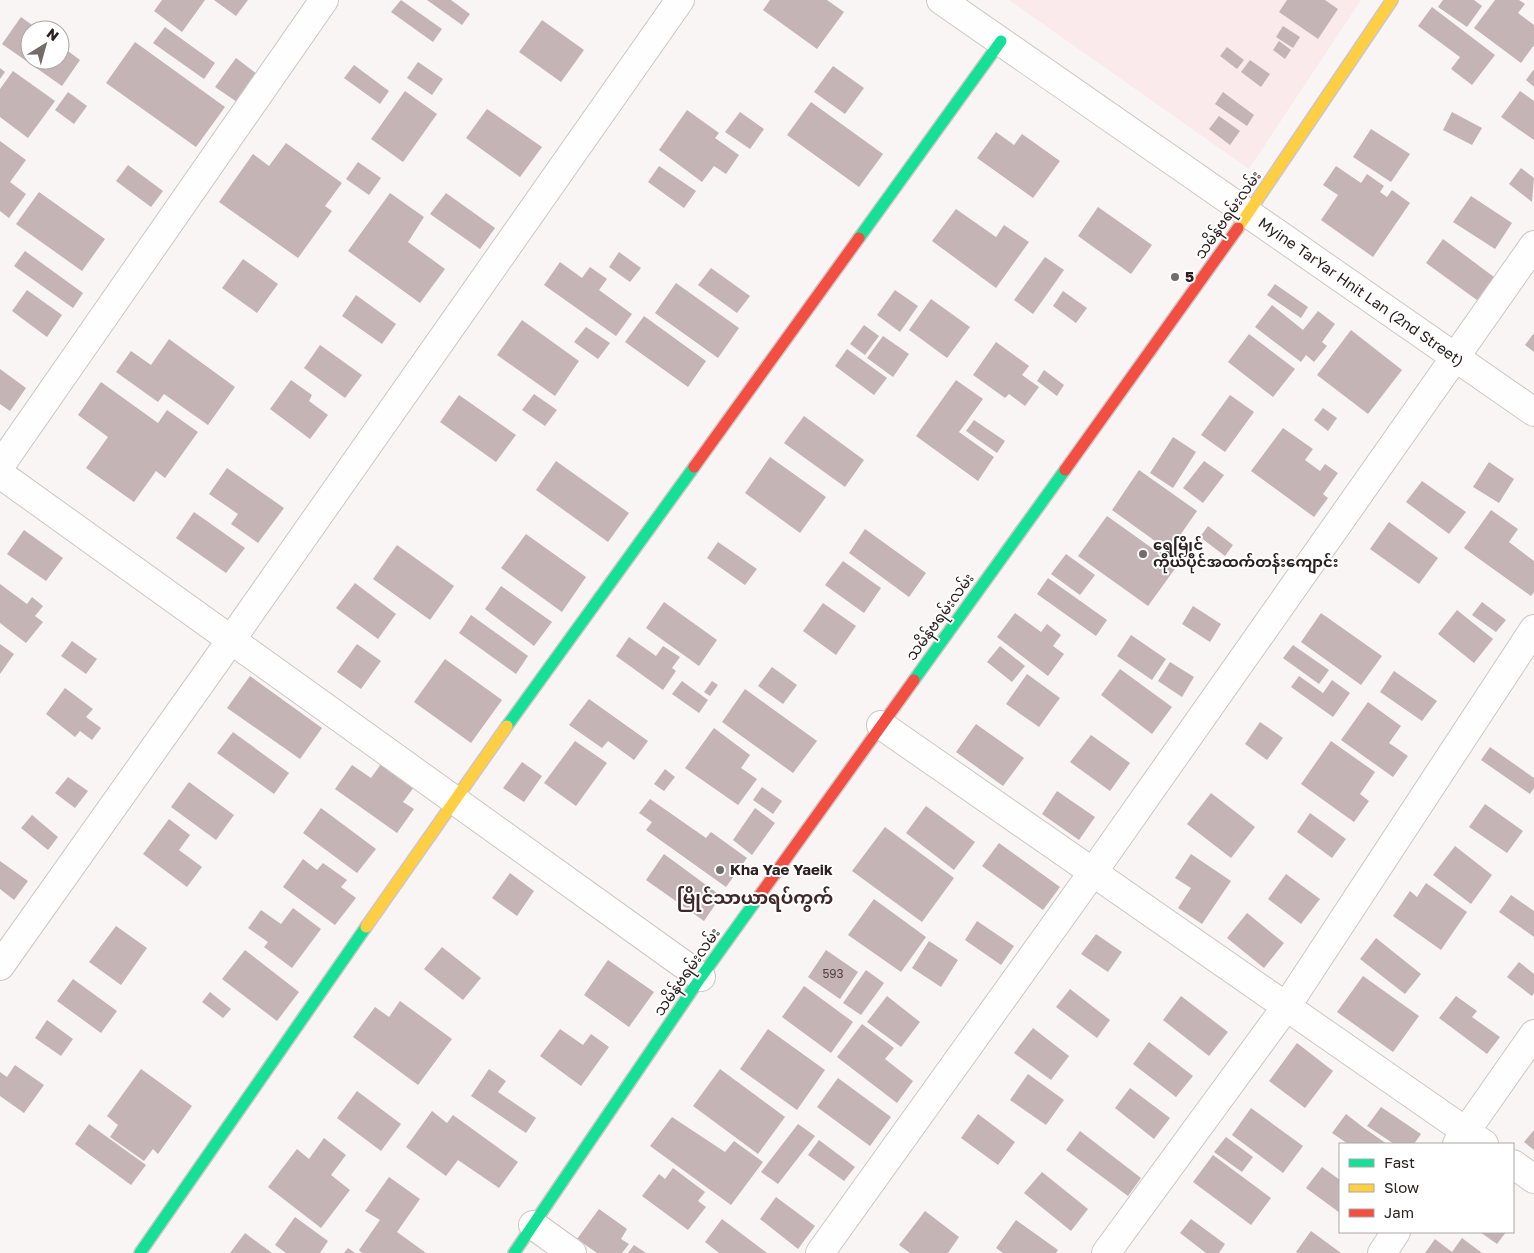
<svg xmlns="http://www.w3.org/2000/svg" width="1534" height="1253" font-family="'Golos Text','Noto Sans Myanmar',sans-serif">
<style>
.built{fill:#faeaec}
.building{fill:#c4b4b6}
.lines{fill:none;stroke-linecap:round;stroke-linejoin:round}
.street-casing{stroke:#cec6c6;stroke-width:30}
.fast-casing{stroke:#cec6c6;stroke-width:14}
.slow-casing{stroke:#cec6c6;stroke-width:14}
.jam-casing{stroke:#cec6c6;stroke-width:14}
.street{stroke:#fefefe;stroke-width:28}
.fast{stroke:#16e098;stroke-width:11}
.slow{stroke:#ffcf43;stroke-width:11}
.jam{stroke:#f24e42;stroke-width:11}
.poi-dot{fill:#746b6b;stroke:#fff;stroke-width:2}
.labels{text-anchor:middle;stroke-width:4;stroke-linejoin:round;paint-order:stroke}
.number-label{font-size:12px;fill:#524546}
.street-label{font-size:15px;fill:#2c2021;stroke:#fff}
.poi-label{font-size:15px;font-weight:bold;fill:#2c2021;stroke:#fff;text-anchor:start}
.quarter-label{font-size:18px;font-weight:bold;fill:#3f272a;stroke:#fff}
</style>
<rect width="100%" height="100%" fill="#f9f5f5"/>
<polygon class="built" points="1009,0 1361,0 1249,169"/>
<g class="building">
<polygon points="162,0 205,0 182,32 154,11"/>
<polygon points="214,0 248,0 236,16"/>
<polygon points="401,0 442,29 433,42 391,12"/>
<polygon points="427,0 451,0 470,14 462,25"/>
<polygon points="770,0 827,0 844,12 817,49 763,10"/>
<polygon points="1287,0 1325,0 1338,9 1318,39 1279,12"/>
<polygon points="1443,0 1474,0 1482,6 1467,27 1438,7"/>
<polygon points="1495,0 1519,0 1525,4 1518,13 1534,25 1534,45 1521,63 1474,28"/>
<polygon points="1432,7 1495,55 1472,85 1451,69 1460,57 1418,26"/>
<polygon points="21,17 39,30 30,30 30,60 60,60 60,45 80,60 62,86 2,44"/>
<polygon points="542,20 584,50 561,82 519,52"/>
<polygon points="1283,26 1300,37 1293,48 1276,37"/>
<polygon points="165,27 215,63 204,79 153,43"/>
<polygon points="1279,41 1291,50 1285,59 1273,50"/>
<polygon points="135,42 225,107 196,147 106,83"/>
<polygon points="1227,47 1244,60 1237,69 1220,56"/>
<polygon points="236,58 257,74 237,102 215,87"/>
<polygon points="1250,60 1270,74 1261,87 1241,72"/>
<polygon points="418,62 443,79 432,95 407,78"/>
<polygon points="354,65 389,91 380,104 344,78"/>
<polygon points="833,66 864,88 845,114 814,92"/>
<polygon points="0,68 5,72 0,79"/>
<polygon points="1534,69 1534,87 1526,80"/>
<polygon points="13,71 55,101 28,138 0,117 0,89"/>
<polygon points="405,91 437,114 403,162 371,139"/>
<polygon points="1520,91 1534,101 1534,140 1501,117"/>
<polygon points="68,92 87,106 74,124 55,110"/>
<polygon points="1223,92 1254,115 1247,126 1215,104"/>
<polygon points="811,102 883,154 859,187 787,135"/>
<polygon points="487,109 542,147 520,177 466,138"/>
<polygon points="687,110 719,133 715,138 739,155 726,174 714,166 702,182 659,150"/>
<polygon points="740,112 764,129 750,149 725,132"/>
<polygon points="1452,112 1482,128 1472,145 1443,130"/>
<polygon points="1219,116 1240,131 1230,145 1209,129"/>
<polygon points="1371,129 1410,154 1391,182 1353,157"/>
<polygon points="996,132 1014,145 1022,134 1060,161 1033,198 977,158"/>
<polygon points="0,141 26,160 10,182 26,194 9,218 0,211"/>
<polygon points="286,143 342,183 325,206 332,211 298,258 219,202 253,154 269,166"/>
<polygon points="358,162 381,178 369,195 346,179"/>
<polygon points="128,165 163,191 151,207 116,181"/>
<polygon points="659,166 696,191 684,208 648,182"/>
<polygon points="1336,166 1361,183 1367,174 1384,186 1380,192 1387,197 1392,190 1410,203 1373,257 1321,220 1338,195 1323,185"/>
<polygon points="1521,168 1534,178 1532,202 1509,184"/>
<polygon points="39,192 105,239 82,271 16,224"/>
<polygon points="390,193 424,217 408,242 445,269 420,303 348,251"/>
<polygon points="446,193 495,228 480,249 430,214"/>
<polygon points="1471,196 1512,223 1495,249 1453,222"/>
<polygon points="1098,207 1152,245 1131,274 1078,236"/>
<polygon points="956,209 996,237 1004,225 1029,242 996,288 932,241"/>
<polygon points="1443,239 1498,280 1481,303 1426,263"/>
<polygon points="25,251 83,293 73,308 14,266"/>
<polygon points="619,252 641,268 630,282 609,267"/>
<polygon points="1045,257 1064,270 1033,314 1014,300"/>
<polygon points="243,259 278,284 257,313 222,288"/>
<polygon points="560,262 582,278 590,267 607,279 599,290 632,314 616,336 544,285"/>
<polygon points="711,268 750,296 737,313 698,285"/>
<polygon points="676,283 739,328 718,358 655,313"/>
<polygon points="1275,284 1308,307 1301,318 1267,295"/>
<polygon points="27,290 62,315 47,337 12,311"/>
<polygon points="895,290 918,306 900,332 877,315"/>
<polygon points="1063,291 1087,308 1076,323 1053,306"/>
<polygon points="356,295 396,324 382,344 342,316"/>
<polygon points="931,299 970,327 947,358 909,330"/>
<polygon points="1272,305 1303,330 1318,311 1335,324 1322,342 1327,346 1314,362 1306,355 1301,362 1255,327"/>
<polygon points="644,316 706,361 688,387 625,342"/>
<polygon points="522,320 579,361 555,396 497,355"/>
<polygon points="864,325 879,336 865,355 850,344"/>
<polygon points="586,327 610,343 598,359 574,342"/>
<polygon points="1351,330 1402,370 1368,414 1317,375"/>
<polygon points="1534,333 1534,352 1525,345"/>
<polygon points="1249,334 1295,369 1273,397 1228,362"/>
<polygon points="883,336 909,354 893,377 867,358"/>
<polygon points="169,339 235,387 208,425 164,394 158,402 116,372 131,351 151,365"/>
<polygon points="996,342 1029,366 1022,375 1039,387 1025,406 1009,394 1005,398 973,375"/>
<polygon points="320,345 362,375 345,398 304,368"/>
<polygon points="847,349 887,378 874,395 835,366"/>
<polygon points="0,369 26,388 10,411 0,404"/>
<polygon points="1044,370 1064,385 1057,396 1037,381"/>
<polygon points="291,380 312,395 309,401 328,415 310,439 270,409"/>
<polygon points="956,380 983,399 959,432 994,457 978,481 916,436"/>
<polygon points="101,382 158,423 167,410 198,432 165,478 156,471 134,502 86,468 108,437 78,415"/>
<polygon points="534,394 557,410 545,426 522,410"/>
<polygon points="459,395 516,435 496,462 440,422"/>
<polygon points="1230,395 1254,412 1225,452 1201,435"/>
<polygon points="1323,408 1337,418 1328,431 1314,420"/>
<polygon points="804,416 864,460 845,487 784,443"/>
<polygon points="974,420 1005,441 997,453 966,431"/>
<polygon points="1283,428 1313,449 1305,460 1320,471 1325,464 1338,473 1323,494 1328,498 1314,517 1251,471"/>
<polygon points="1173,437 1196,452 1173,488 1150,473"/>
<polygon points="770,457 826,497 800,533 745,493"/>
<polygon points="556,461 629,513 608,542 536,490"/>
<polygon points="1204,461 1224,475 1203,503 1183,488"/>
<polygon points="1489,462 1514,479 1499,503 1473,487"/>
<polygon points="227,468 284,508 258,543 231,524 238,514 209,494"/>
<polygon points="1139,470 1197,511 1169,551 1112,510"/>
<polygon points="1422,481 1466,512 1449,534 1406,502"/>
<polygon points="1491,510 1518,529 1509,542 1534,561 1534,592 1531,596 1464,548"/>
<polygon points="194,512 245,548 226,573 176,538"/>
<polygon points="1107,516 1177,566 1148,606 1078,556"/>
<polygon points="1389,522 1438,558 1419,584 1370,549"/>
<polygon points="1208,526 1233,545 1225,556 1200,537"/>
<polygon points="865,529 926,573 909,597 849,553"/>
<polygon points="24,530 63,558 46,581 7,554"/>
<polygon points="526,534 586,577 562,612 501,568"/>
<polygon points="718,542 757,569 745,585 707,558"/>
<polygon points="397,545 454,586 430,620 373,579"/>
<polygon points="1066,554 1095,575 1080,595 1051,574"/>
<polygon points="843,561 881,588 864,613 825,585"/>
<polygon points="1048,578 1107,620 1096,636 1037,594"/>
<polygon points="355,583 396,614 378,639 336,608"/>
<polygon points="0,584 27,604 32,597 43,606 35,616 43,622 26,643 0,623"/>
<polygon points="501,586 552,622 534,646 485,609"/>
<polygon points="664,602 717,640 699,666 646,628"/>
<polygon points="1482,602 1506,620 1496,632 1472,615"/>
<polygon points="823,603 856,626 836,655 803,631"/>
<polygon points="1193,606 1221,624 1210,642 1182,624"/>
<polygon points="1457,610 1493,639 1474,663 1438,634"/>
<polygon points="1015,613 1041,632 1047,624 1061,635 1053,646 1064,654 1048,676 997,637"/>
<polygon points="1321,613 1382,656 1361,685 1301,642"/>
<polygon points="471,615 528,656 516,674 459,633"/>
<polygon points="1131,635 1166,659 1152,680 1117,656"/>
<polygon points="629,637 656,656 663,646 680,657 672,668 676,671 663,690 616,656"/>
<polygon points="72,641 97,659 86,674 61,656"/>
<polygon points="0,644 14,654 0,674"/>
<polygon points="357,644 381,661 361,689 337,672"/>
<polygon points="1293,645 1329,670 1319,684 1283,658"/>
<polygon points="1000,646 1025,666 1012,682 987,662"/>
<polygon points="445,659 502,700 471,743 414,702"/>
<polygon points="1170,662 1194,677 1182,697 1158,681"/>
<polygon points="772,667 797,685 783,704 758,686"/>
<polygon points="1120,669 1172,707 1152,734 1101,695"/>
<polygon points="1394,671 1437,701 1422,721 1380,692"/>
<polygon points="1027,674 1060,698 1039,727 1006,704"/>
<polygon points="250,676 322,728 300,759 227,708"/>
<polygon points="1299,676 1323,693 1332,680 1350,693 1333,717 1291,687"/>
<polygon points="682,681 708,700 699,713 672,694"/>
<polygon points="712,681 718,685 710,696 704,692"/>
<polygon points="65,688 93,709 86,717 101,728 92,740 80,731 75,737 46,714"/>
<polygon points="745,689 817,741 793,773 722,722"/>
<polygon points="589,699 648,741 634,760 608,741 602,748 569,725"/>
<polygon points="1368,702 1401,726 1389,743 1408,756 1393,777 1341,740"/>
<polygon points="1260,722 1283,738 1267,760 1245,744"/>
<polygon points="976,724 1024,758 1003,786 956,752"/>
<polygon points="714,728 750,755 741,768 757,779 738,805 685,768"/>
<polygon points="233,732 289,773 274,794 217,753"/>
<polygon points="1091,735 1130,763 1110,791 1070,762"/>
<polygon points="575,741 607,763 576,806 544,783"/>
<polygon points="1331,741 1375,772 1360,794 1369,801 1354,822 1301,784"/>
<polygon points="1490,747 1534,778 1534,788 1530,794 1481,760"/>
<polygon points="522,762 542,776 524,802 503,788"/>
<polygon points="381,764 414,787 403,802 414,809 397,833 335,789 352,765 371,778"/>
<polygon points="665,769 675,777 664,791 654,784"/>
<polygon points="68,777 88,791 75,808 55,793"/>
<polygon points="189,782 234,815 216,840 171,807"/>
<polygon points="762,787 782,801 773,814 753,800"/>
<polygon points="1057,791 1095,817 1079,840 1042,814"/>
<polygon points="1211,793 1255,827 1231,858 1187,824"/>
<polygon points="650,799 706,838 711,832 747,858 726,887 646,830 652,822 639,813"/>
<polygon points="1485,804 1523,831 1507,853 1469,827"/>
<polygon points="926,806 975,842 954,870 906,833"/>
<polygon points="321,808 376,849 357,873 303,833"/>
<polygon points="755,808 775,823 752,855 733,840"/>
<polygon points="1310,813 1346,839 1332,858 1297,832"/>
<polygon points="32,815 58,837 48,850 21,828"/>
<polygon points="169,819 190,835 179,850 202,867 187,887 143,854"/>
<polygon points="885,827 954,878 922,922 852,871"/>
<polygon points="999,843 1060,887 1043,910 982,866"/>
<polygon points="1455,846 1492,875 1471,904 1433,875"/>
<polygon points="664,854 721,896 704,921 646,880"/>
<polygon points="1191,854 1231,881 1202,924 1178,908 1191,888 1175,878"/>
<polygon points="303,859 317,870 323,863 347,880 341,887 356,898 335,925 283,887"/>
<polygon points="0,861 28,881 14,900 0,889"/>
<polygon points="510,873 534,891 517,916 492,898"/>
<polygon points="1286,874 1320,899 1301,924 1268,899"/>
<polygon points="1426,883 1467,912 1441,950 1393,916 1410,891 1417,897"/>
<polygon points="1511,895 1534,911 1534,937 1499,912"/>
<polygon points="874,899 926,937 901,972 848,935"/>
<polygon points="293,908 321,929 292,968 264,947 268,942 248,928 261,910 281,924"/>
<polygon points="1247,913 1284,943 1264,968 1227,938"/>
<polygon points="977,921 1014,946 1001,965 965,940"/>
<polygon points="116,926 147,948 121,985 89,962"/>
<polygon points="1096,934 1122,952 1108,972 1081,954"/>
<polygon points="1376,938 1421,974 1405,994 1360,959"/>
<polygon points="929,941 958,960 941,987 912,968"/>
<polygon points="442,947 481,978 463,1000 424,969"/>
<polygon points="245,950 299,992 277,1021 222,979"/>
<polygon points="826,950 858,972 840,999 808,977"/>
<polygon points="608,960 654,992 629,1027 584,995"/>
<polygon points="1519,962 1534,974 1534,993 1532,996 1507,977"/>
<polygon points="866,970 884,983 861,1015 843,1003"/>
<polygon points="1363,976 1419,1016 1393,1052 1337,1012"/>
<polygon points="73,979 117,1011 101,1033 57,1001"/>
<polygon points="804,986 853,1022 831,1053 782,1017"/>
<polygon points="1070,989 1110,1020 1097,1038 1056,1007"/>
<polygon points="210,992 231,1009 223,1018 202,1002"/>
<polygon points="887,996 920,1022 901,1047 867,1022"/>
<polygon points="1181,996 1228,1032 1209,1056 1163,1020"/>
<polygon points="1456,996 1477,1011 1472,1017 1500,1037 1487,1054 1439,1018"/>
<polygon points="400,1001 452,1039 418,1085 353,1037 375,1007 389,1017"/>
<polygon points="47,1020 73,1039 61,1056 35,1038"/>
<polygon points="862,1024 894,1048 885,1059 913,1081 897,1103 837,1057"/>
<polygon points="1033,1028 1069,1056 1051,1080 1014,1053"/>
<polygon points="560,1029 583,1045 591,1034 609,1047 581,1086 540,1056"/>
<polygon points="768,1029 825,1070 797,1110 740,1069"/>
<polygon points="1149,1042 1193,1076 1176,1097 1133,1064"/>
<polygon points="1297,1043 1333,1071 1305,1108 1269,1081"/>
<polygon points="15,1065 44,1085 24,1113 0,1096 0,1072 7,1077"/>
<polygon points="141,1069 192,1106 158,1154 153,1149 144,1161 110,1137 118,1125 107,1116"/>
<polygon points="489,1069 506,1081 498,1092 536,1118 526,1133 471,1096"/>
<polygon points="720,1069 785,1117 758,1154 693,1106"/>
<polygon points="1028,1074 1064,1100 1046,1125 1010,1100"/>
<polygon points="838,1078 891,1117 870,1146 817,1107"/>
<polygon points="1130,1088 1170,1118 1154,1139 1115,1108"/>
<polygon points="357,1091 401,1124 381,1151 337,1118"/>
<polygon points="1381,1107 1421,1134 1414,1144 1394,1144 1367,1126"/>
<polygon points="1251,1108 1303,1146 1283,1173 1232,1135"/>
<polygon points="432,1111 447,1123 453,1115 518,1162 499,1188 458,1160 446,1176 406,1147"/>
<polygon points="978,1114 1015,1142 998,1165 961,1138"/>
<polygon points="1346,1114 1364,1128 1387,1144 1348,1144 1332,1133"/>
<polygon points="672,1117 725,1152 734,1141 763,1162 731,1205 650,1146"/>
<polygon points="89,1124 146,1165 131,1185 75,1144"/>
<polygon points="798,1124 815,1136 778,1184 761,1172"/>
<polygon points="1534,1130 1534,1150 1524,1142"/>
<polygon points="1080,1131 1141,1178 1128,1196 1066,1150"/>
<polygon points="1226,1137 1253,1157 1242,1172 1214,1152"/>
<polygon points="324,1138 346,1155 331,1175 350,1190 321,1228 268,1187 297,1149 309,1159"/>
<polygon points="819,1140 855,1167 844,1181 808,1155"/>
<polygon points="1213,1155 1271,1198 1251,1225 1193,1182"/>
<polygon points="1322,1167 1340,1180 1340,1213 1306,1188"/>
<polygon points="673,1168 705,1192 698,1201 706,1207 688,1230 642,1196 659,1174 665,1179"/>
<polygon points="1042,1172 1088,1209 1071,1231 1024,1193"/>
<polygon points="389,1177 420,1199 397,1232 426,1253 362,1253 359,1250 380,1220 365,1211"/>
<polygon points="776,1197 815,1226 798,1249 760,1219"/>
<polygon points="599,1209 627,1229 621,1239 629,1244 622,1253 597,1253 577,1239"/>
<polygon points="925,1211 959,1237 948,1253 910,1253 899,1245"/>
<polygon points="295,1217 328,1241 320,1253 286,1253 275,1245"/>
<polygon points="722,1219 767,1253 719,1253 705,1242"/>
<polygon points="1191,1219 1225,1244 1219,1253 1206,1253 1180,1233"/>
<polygon points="1016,1220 1058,1250 1056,1253 1003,1253 996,1248"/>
<polygon points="1311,1231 1341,1253 1298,1253 1296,1252"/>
<polygon points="1480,1232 1506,1232 1497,1244"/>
<polygon points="245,1233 272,1253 230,1253"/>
<polygon points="1462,1238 1482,1253 1425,1253 1435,1239 1452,1252"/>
<polygon points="634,1245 646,1253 628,1253"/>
<polygon points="348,1248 355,1253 344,1253"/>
</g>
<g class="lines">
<defs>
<g id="street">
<polyline points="941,0 1534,412"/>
<polyline points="0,466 324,0"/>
<polyline points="0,474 701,977"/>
<polyline points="881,725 1484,1144"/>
<polyline points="0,966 231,640 680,0"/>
<polyline points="1457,1144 1534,1034"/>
<polyline points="1513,1164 1534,1179"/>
<polyline points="533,1225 572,1253"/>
<polyline points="820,1253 1093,872 1534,245"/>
<polyline points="1106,1253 1286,1007 1534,629"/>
<polyline points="1382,1253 1396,1232"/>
</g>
<g id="fast">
<polyline points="859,238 1001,41"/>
<polyline points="914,680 1065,470"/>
<polyline points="507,726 694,467"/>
<polyline points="140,1253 366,927"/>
<polyline points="514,1253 701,977 757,899"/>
</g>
<g id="slow">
<polyline points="1238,228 1392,0"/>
<polyline points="366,927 507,726"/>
</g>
<g id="jam">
<polyline points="694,467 859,238"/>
<polyline points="1065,470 1238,228"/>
<polyline points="757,899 914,680"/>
</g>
</defs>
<use href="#street" class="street-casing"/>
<use href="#fast" class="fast-casing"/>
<use href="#slow" class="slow-casing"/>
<use href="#jam" class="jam-casing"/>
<use href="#street" class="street"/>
<use href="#fast" class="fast"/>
<use href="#slow" class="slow"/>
<use href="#jam" class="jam"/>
</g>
<g class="poi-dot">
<circle cx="1175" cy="277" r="5"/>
<circle cx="1143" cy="554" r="5"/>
<circle cx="720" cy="870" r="5"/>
</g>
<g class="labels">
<g class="number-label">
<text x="833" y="978">593</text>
</g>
<g class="street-label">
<text transform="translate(1228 215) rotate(-55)" y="5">သမိန်ဗရမ်းလမ်း</text>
<text transform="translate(1361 292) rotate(35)" y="5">Myine TarYar Hnit Lan (2nd Street)</text>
<text transform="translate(940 617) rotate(-54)" y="5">သမိန်ဗရမ်းလမ်း</text>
<text transform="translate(687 972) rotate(-55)" y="5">သမိန်ဗရမ်းလမ်း</text>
</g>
<g class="poi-label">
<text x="1185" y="282">5</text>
<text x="1153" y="550">ရွှေမြိုင်<tspan x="1153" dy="17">ကိုယ်ပိုင်အထက်တန်းကျောင်း</tspan></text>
<text x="730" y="875">Kha Yae Yaeik</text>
</g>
<g class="quarter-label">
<text x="755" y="904">မြိုင်သာယာရပ်ကွက်</text>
</g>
</g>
<rect x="1339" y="1143" width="175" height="90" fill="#ffffff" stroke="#aba6a6"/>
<rect x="1349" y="1159" width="25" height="8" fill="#16e098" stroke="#aba6a6"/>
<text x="1384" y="1168" font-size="15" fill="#2c2021">Fast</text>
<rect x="1349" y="1184" width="25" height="8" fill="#ffcf43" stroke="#aba6a6"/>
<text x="1384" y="1193" font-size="15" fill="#2c2021">Slow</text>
<rect x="1349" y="1209" width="25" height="8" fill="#f24e42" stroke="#aba6a6"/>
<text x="1384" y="1218" font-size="15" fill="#2c2021">Jam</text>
<g transform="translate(45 45) rotate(37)"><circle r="24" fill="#ffffff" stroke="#aba6a6"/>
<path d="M0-4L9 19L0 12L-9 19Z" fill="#746b6b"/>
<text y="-8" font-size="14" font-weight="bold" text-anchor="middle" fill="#2c2021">N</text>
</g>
</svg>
